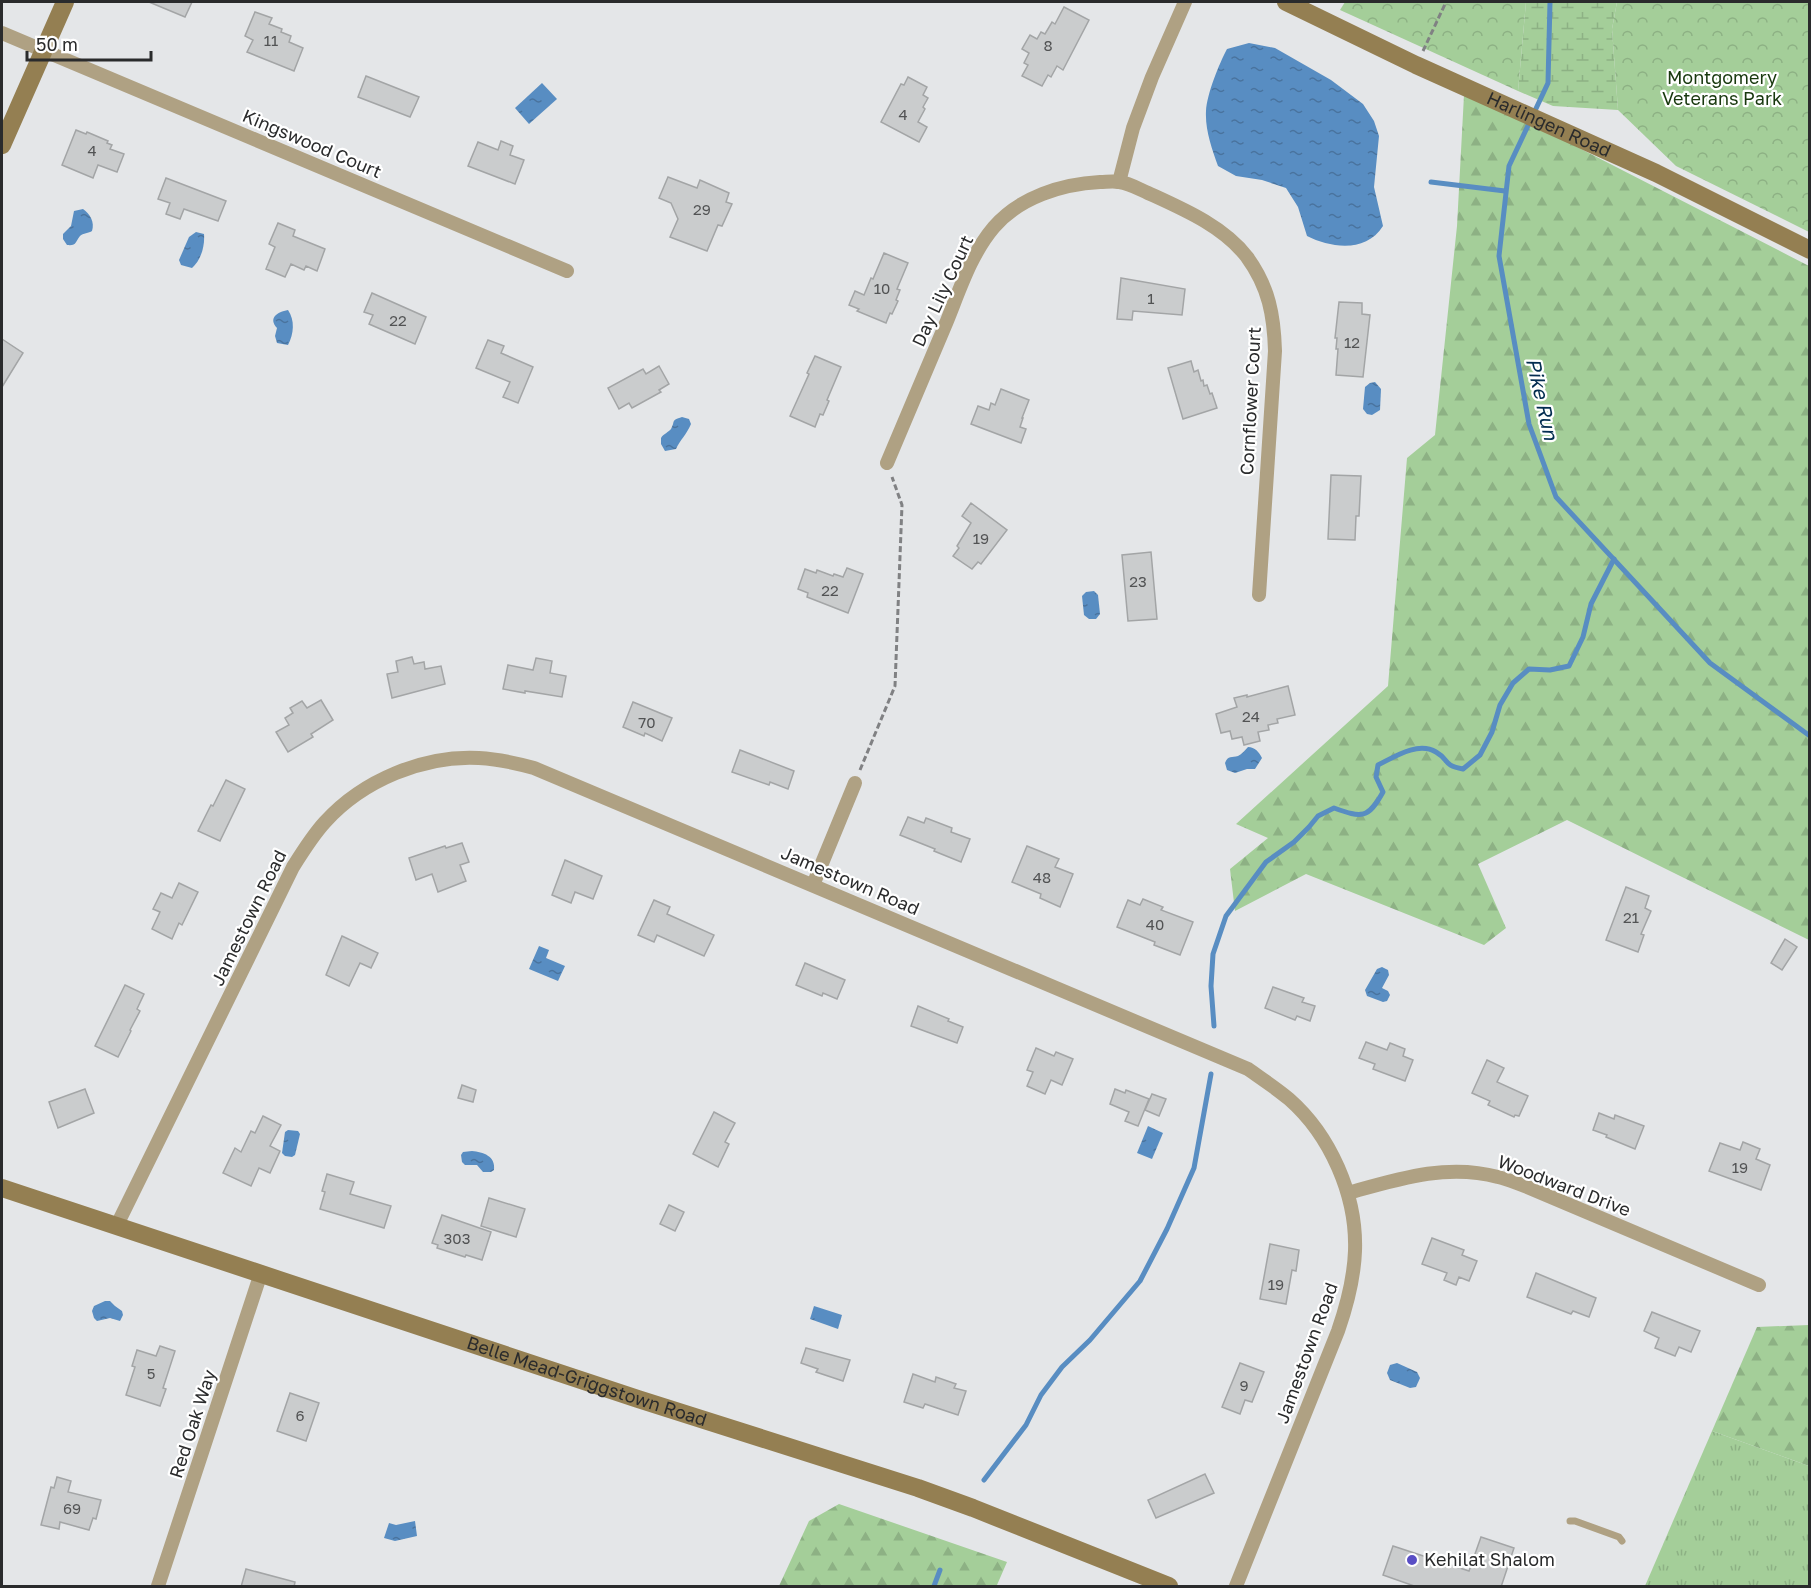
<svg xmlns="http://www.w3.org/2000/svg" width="1811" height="1588" font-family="'Golos Text',sans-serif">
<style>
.grass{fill:url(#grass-tufts)}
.forest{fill:url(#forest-firs)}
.wetland{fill:url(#wetland-marsh)}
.park{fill:url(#park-crowns)}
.water{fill:url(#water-ripples)}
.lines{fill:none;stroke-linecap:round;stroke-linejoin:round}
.stream{stroke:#588dc2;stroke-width:5}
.building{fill:#cacccd;stroke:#a3a5a6;stroke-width:1.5}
.path{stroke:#808183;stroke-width:3;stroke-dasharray:6 3;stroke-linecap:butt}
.lane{stroke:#afa183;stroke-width:7}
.street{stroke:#afa183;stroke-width:14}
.secondary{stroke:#947f52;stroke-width:18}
.poi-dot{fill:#594ec5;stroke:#fff;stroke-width:2}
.labels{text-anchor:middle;stroke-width:4.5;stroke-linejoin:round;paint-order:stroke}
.number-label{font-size:15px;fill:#525354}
.park-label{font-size:18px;fill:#18380e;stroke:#fff}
.street-label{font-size:18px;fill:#2a2b2c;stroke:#fff}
.poi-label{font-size:18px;fill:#2a2b2c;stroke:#fff;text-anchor:start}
.water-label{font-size:20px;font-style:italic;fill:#032d50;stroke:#fff}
</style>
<defs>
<pattern id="grass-tufts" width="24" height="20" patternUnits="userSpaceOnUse" patternTransform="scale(1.5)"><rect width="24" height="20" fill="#a4ce99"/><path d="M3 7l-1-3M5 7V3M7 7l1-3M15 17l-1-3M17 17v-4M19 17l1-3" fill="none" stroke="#8db184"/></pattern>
<pattern id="forest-firs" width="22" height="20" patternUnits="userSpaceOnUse" patternTransform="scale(1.5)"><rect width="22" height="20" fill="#a4ce99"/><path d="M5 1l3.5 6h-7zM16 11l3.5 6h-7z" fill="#8db184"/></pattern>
<pattern id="wetland-marsh" width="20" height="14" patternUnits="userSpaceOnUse" patternTransform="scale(1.5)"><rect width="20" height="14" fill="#a4ce99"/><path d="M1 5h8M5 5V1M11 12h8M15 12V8" fill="none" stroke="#8db184"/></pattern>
<pattern id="park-crowns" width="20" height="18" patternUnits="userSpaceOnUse" patternTransform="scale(1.5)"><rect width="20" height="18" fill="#a4ce99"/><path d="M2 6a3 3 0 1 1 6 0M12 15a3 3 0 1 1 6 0" fill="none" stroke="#8db184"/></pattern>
<pattern id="water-ripples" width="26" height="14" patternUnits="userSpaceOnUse" patternTransform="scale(1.5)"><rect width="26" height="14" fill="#588dc2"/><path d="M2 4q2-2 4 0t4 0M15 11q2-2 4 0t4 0" fill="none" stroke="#49739e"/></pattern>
</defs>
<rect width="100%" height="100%" fill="#e4e6e8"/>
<polygon class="grass" points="1712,1431 1809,1466 1809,1586 1645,1586"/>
<g class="forest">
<polygon points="1464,95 1542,129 1809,266 1809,940 1567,820 1478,864 1506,928 1484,945 1306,874 1235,911 1230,869 1268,838 1236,824 1388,686 1407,458 1435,435 1457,226"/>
<polygon points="1809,1325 1809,1466 1712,1431 1757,1327"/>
<polygon points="839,1504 1007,1562 997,1585 998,1586 779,1586 809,1521"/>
</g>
<polygon class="wetland" points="1526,2 1617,2 1612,29 1618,110 1553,106 1518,91"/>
<g class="park">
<polygon points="1345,2 1526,2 1518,91 1340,10"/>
<polygon points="1617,2 1809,2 1809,232 1676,166 1618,110 1612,29"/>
</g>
<g class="water">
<path d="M1249 43 1275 48 1331 80 1363 104 1374 121 1379 136 1374 187 1383 226C1366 253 1331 248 1307 236L1298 207 1286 188 1262 180 1236 176 1218 166C1212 149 1205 130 1206 111 1207 94 1219 64 1227 49Z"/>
<polygon points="542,83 557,99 529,124 515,108"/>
<path d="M83 209C90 214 95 222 92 231 89 233 83 233 80 236 75 242 77 246 67 245L63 239V234L71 226 74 211Z"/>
<path d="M196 232 204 234C205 246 201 260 192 268L181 265 179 260 189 237Z"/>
<path d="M288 310C295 320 294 334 288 345L277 343 275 336 277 328C268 318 277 312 288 310Z"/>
<polygon points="1375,382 1381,389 1380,410 1372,415 1367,414 1363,409 1365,387 1370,383"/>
<path d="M682 417 689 419 691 424C687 434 680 440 676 449L665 451 661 444V438C663 434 669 432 671 429 676 420 670 421 682 417Z"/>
<polygon points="1094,591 1098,595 1100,614 1096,619 1089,619 1084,615 1082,596 1086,592"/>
<path d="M1248 747C1255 747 1259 752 1262 758L1255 769H1247L1235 773 1227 770 1225 763C1228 755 1232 758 1238 756 1242 754 1245 750 1248 747Z"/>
<polygon points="539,946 549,950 546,958 565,966 558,981 529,969"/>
<polygon points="1382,967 1388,970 1389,975 1382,988 1388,991 1390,995 1387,1001 1383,1002 1367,996 1365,990 1377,969"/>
<polygon points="1148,1126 1163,1133 1152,1159 1137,1153"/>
<polygon points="288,1130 298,1131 300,1134 295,1155 292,1157 285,1156 282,1153 285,1132"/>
<path d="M472 1151C483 1152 496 1156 494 1170L491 1172H483L477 1165H465L462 1162 461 1155 463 1152Z"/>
<polygon points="105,1301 110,1301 115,1306 122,1311 123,1315 120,1321 110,1318 97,1321 94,1318 92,1311 94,1306"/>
<polygon points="814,1306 842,1315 838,1329 810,1319"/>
<polygon points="1397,1363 1417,1372 1420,1378 1416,1387 1410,1388 1390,1380 1387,1373 1390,1365"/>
<polygon points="415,1521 417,1536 395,1541 384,1538 389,1523 396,1525"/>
</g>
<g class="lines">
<g class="stream">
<polyline points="1550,2 1548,83 1509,166 1499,256 1529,424 1556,497 1710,663 1810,736"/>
<polyline points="1431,182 1505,191"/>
<path d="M1214 1026 1211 986 1213 954 1226 916 1266 862 1294 842 1309 827 1318 816 1334 808C1362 818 1368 819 1383 792L1376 777 1378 765C1394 757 1418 741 1436 752 1450 760 1442 765 1463 769L1480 755 1492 732 1500 705 1513 683 1529 669 1550 670 1569 666 1583 637 1591 604 1614 559"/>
<polyline points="984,1480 1026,1425 1041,1395 1062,1367 1090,1340 1140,1281 1167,1229 1194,1168 1211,1074"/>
<polyline points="934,1586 940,1570"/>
</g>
</g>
<g class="building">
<polygon points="149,2 192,2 185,17"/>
<polygon points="1064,7 1089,20 1063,70 1057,66 1051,77 1048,75 1042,86 1022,76 1028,65 1024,63 1029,53 1022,49 1030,35 1037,39 1041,32 1045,34 1052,22 1055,24"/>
<polygon points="255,12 272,18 269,24 282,29 281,32 291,36 289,42 303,48 294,71 247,52 253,40 245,36"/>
<polygon points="366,76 419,97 410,117 358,97"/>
<polygon points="908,77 927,87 923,95 928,98 923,107 925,109 918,122 927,127 919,142 881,122 901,84 904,85"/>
<polygon points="76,130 86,134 87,132 108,141 107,143 112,145 110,149 124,154 117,172 98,165 93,178 62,165"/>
<polygon points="501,141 513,146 510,155 524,160 515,184 468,166 478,142 498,150"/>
<polygon points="668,177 697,188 700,180 729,193 726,202 732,204 722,226 718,225 707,251 670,237 678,219 671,203 659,198"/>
<polygon points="166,178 226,201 218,221 184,209 180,219 166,214 170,203 158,199"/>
<polygon points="278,223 295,230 293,236 325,249 317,271 306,266 304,270 291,264 285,277 266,269 275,247 269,244"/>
<polygon points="884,253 908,263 897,289 900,290 896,300 898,301 892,314 890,313 886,323 857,311 859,309 849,305 855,291 864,295 871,278 873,279"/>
<polygon points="1121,278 1185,289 1182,315 1133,311 1132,320 1117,319"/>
<polygon points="372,293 426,317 415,344 369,324 373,315 364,312"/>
<polygon points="1339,302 1362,303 1362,314 1370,315 1363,377 1336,375 1338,349 1336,349 1337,338 1335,338"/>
<polygon points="2,339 23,353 2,387"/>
<polygon points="488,340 504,346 501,353 533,367 518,403 503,397 510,382 476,368"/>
<polygon points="815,356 841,367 827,400 829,401 823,415 820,414 815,427 790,416 809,374 807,373"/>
<polygon points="1191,361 1194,372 1198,370 1201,381 1203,380 1204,386 1207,385 1210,394 1212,393 1217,408 1183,419 1168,368"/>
<polygon points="659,366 669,384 659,390 661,392 632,408 629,403 619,409 608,388 643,369 646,374"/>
<polygon points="1001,389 1029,400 1022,418 1023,418 1020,427 1026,429 1021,443 971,424 978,406 989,410 991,403 995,405"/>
<polygon points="1331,475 1361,476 1359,516 1356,516 1355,540 1328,539"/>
<polygon points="971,503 1007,530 981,564 978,562 972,569 953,556 959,548 957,546 971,523 962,516"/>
<polygon points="1151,552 1157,619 1128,621 1122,555"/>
<polygon points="847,568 863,574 848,613 807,597 808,593 798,589 805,569 816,573 817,570 833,576 834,574 843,577"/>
<polygon points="412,657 414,664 424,662 425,669 441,666 445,684 392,698 387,674 398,672 396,661"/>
<polygon points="536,658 552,661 550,673 566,676 562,697 525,691 525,693 503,689 508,665 533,670"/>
<polygon points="1288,686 1295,715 1277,719 1278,723 1268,725 1269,730 1258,732 1260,741 1244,745 1242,737 1232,739 1230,731 1221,733 1216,714 1237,707 1234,698 1247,695 1247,697"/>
<polygon points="321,700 333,720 311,734 313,737 288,752 276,732 289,725 285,718 293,713 290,708 302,701 307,708"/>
<polygon points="633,702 672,718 662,741 645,733 644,736 623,727"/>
<polygon points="740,750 794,771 788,789 770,782 769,785 732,772"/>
<polygon points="226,780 245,789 220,841 198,831 211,805 213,806"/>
<polygon points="908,817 924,823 926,818 952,828 951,832 970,839 961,862 934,851 935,849 900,835"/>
<polygon points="462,843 469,862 460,865 466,881 438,892 432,874 416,880 409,858 445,846 446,848"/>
<polygon points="1027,846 1059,859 1055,867 1073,874 1060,907 1040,898 1041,894 1012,882"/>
<polygon points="565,860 602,876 593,899 575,892 571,903 552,895"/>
<polygon points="179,883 198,892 182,925 179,923 172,939 152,929 160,912 153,909 161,893 172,898"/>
<polygon points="1626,887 1649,896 1645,908 1651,911 1641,934 1644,935 1638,952 1606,940"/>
<polygon points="1143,899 1163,907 1161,910 1193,922 1180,955 1154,945 1155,942 1117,927 1128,900 1140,905"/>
<polygon points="654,900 670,907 667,914 714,935 704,956 657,935 654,942 638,935"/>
<polygon points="342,936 378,953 371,968 360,963 349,986 326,975"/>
<polygon points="1785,939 1797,947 1782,970 1771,963"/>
<polygon points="805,963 845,980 837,999 823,993 822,996 796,985"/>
<polygon points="125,985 144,994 137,1009 140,1011 130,1030 131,1031 118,1057 95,1046"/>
<polygon points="1273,987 1304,998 1302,1002 1315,1006 1310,1021 1297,1016 1295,1020 1265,1008"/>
<polygon points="918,1006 949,1019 948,1021 963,1027 957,1043 911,1026"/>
<polygon points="1366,1042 1387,1050 1390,1043 1405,1049 1403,1056 1413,1060 1405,1081 1373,1069 1375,1064 1359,1058"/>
<polygon points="1036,1048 1054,1056 1056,1052 1073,1059 1062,1085 1051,1080 1045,1094 1027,1086 1033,1072 1027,1070"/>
<polygon points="1487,1060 1504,1068 1497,1082 1528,1096 1519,1116 1515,1115 1514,1117 1488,1105 1490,1101 1472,1093"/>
<polygon points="462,1085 476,1090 473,1102 458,1098"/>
<polygon points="85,1089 94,1113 58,1128 49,1102"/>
<polygon points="1115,1089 1125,1093 1126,1090 1149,1099 1138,1126 1125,1121 1129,1112 1110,1104"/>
<polygon points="1152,1094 1166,1099 1159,1116 1145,1110"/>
<polygon points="714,1112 735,1123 725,1142 729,1144 718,1167 693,1154"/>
<polygon points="1599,1113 1614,1119 1615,1115 1644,1126 1635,1149 1606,1137 1607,1135 1593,1130"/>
<polygon points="263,1116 281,1125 270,1146 280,1151 270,1173 259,1168 251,1186 223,1173 235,1148 241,1152 251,1131 255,1133"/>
<polygon points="1743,1142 1760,1149 1756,1159 1770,1165 1761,1190 1709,1171 1720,1143 1740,1150"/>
<polygon points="327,1174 354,1182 350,1194 391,1206 384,1228 320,1209 325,1192 322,1191"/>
<polygon points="489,1198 525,1209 516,1237 481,1226"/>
<polygon points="669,1205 684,1212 675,1231 660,1224"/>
<polygon points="442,1215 491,1232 482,1260 466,1255 465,1257 437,1248 438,1245 432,1243"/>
<polygon points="1432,1238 1464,1250 1462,1255 1477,1261 1469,1281 1459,1277 1456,1285 1444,1280 1447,1273 1422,1264"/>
<polygon points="1270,1244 1299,1250 1296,1271 1292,1270 1286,1304 1260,1299"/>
<polygon points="1536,1273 1596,1298 1589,1317 1573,1311 1571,1314 1527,1297"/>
<polygon points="1652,1312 1700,1331 1691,1352 1679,1347 1675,1356 1655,1348 1659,1338 1644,1331"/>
<polygon points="160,1346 175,1351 163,1388 166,1389 160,1406 126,1395 135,1367 132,1366 137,1350 156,1356"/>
<polygon points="806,1348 850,1360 843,1381 816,1372 818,1369 801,1363"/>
<polygon points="1240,1363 1264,1372 1252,1402 1245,1400 1240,1414 1222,1407"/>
<polygon points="913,1374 935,1382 936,1377 956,1384 954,1388 966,1391 958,1415 925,1404 923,1408 904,1402"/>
<polygon points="290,1393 319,1403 306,1441 277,1431"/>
<polygon points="1205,1474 1214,1493 1156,1518 1148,1500"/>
<polygon points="57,1477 71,1481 68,1492 101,1500 96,1519 93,1518 89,1530 60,1522 59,1529 41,1525 51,1487 54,1488"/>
<polygon points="1481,1537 1514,1548 1501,1587 1417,1587 1383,1575 1393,1546 1469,1571"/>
<polygon points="246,1569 295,1582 294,1587 241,1587"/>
</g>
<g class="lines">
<g class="path">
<polyline points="1423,51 1446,2"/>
<polyline points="860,770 895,686 902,505 892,477"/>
</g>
<polyline class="lane" points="1570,1521 1575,1521 1619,1537 1622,1541"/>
<g class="street">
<polyline points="2,33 567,271"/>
<polyline points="1119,182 1133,128 1152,77 1185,2"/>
<path d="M887 463C907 416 927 368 947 321 960 289 971 254 994 227 1020 197 1062 184 1100 182 1106 182 1113 181 1119 182 1129 183 1139 189 1148 193 1183 209 1223 226 1247 257 1269 287 1274 316 1275 351L1259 595"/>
<polyline points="813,885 855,783"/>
<path d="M1348 1193C1398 1179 1447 1163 1498 1177 1507 1179 1516 1183 1525 1186L1759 1285"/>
<path d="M117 1225 293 867C303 851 313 835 325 822 363 780 424 755 479 758 498 759 516 763 534 768L1248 1069C1262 1079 1276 1088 1289 1099 1330 1135 1357 1195 1355 1251 1354 1278 1347 1305 1338 1331L1236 1586"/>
<polyline points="158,1586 261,1273"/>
</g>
<g class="secondary">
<path id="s1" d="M1286 2 1416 65 1656 173 1810 250"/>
<polyline points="2,145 65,2"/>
<path id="s2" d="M2 1188 638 1399 918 1488 973 1508 1169 1586"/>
</g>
</g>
<circle class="poi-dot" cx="1412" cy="1560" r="6"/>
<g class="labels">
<g class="number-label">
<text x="271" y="46">11</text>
<text x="1048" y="51">8</text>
<text x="903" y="120">4</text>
<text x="92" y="156">4</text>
<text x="702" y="215">29</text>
<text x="882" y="294">10</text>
<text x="1151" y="304">1</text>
<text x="398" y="326">22</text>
<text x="1352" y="348">12</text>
<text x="981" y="544">19</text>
<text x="1138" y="587">23</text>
<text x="830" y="596">22</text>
<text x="1251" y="722">24</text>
<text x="647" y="728">70</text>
<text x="1042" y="883">48</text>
<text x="1631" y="923">21</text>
<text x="1155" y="930">40</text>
<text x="1740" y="1173">19</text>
<text x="457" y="1244">303</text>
<text x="1276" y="1290">19</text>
<text x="151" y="1379">5</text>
<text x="1244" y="1391">9</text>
<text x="300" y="1421">6</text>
<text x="72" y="1514">69</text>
</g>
<g class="park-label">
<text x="1722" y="84">Montgomery<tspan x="1722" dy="21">Veterans Park</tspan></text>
</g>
<g class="street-label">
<text dy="6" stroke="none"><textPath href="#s1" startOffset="290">Harlingen Road</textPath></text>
<text transform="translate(312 144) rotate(23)" y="6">Kingswood Court</text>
<text transform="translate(943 291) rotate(-65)" y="6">Day Lily Court</text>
<text transform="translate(1251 401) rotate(-87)" y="6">Cornflower Court</text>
<text transform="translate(850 881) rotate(23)" y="6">Jamestown Road</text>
<text transform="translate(249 918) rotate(-64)" y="6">Jamestown Road</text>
<text transform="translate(1564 1186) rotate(21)" y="6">Woodward Drive</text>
<text transform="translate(1307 1353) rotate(-70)" y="6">Jamestown Road</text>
<text dy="6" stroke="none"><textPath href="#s2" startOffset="616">Belle Mead-Griggstown Road</textPath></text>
<text transform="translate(193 1424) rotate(-72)" y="6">Red Oak Way</text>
</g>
<g class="poi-label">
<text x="1424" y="1566">Kehilat Shalom</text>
</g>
<g class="water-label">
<text transform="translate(1542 399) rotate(77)" y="7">Pike Run</text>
</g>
</g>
<rect width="1811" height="1588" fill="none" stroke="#2a2b2c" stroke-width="6"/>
<path d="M27 51v9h124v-9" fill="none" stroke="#2a2b2c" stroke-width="3"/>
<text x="36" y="51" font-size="18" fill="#2a2b2c" stroke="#ffffff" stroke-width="4.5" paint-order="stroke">50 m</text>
</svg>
